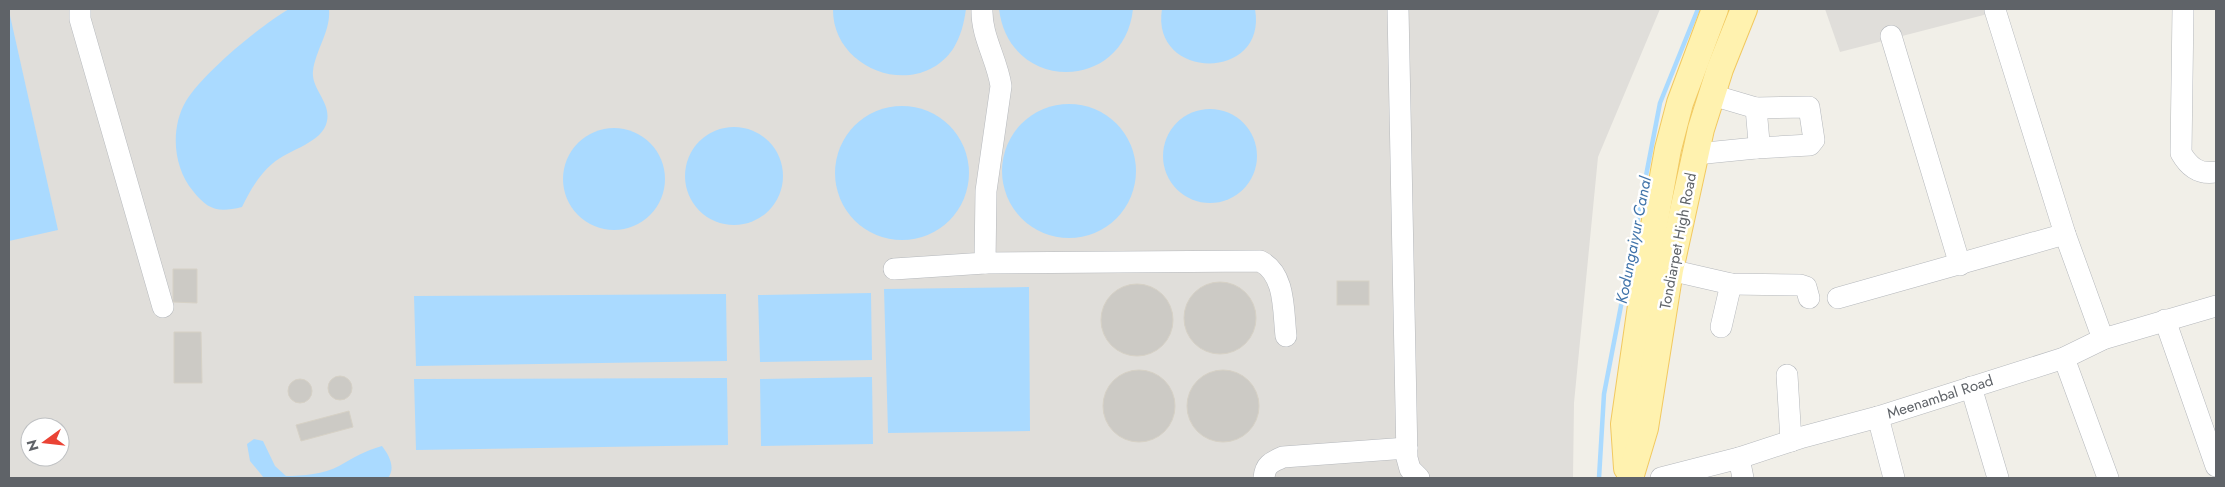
<svg xmlns="http://www.w3.org/2000/svg" width="2225" height="487" font-family="Jost,sans-serif">
<style>
.industrial{fill:#e0deda;fill-rule:evenodd}
.water{fill:#aadaff}
.lines{fill:none;stroke-linecap:round;stroke-linejoin:round}
.stream{stroke:#aadaff;stroke-width:4.5}
.building{fill:#cccac5;stroke:#d6d1c6}
.minor-casing{stroke:#b5b8bc;stroke-width:22}
.major-casing{stroke:#f2c960;stroke-width:28}
.minor{stroke:#fff;stroke-width:21}
.major{stroke:#fff2af;stroke-width:26}
.labels{text-anchor:middle;stroke-width:5;stroke-linejoin:round;paint-order:stroke}
.street-label{font-size:15px;fill:#5f6368;stroke:#fff}
.water-label{font-size:16px;font-style:italic;fill:#4174aa;stroke:#fff}
</style>
<rect width="100%" height="100%" fill="#f1efe8"/>
<g class="industrial">
<path d="M9 9H1660L1598 157 1574 403 1573 478H9ZM30 427H60V457H30Z"/>
<polygon points="1825,9 2007,9 1840,52"/>
</g>
<g class="water">
<path d="M289 9H329C331 31 316 49 313 71 311 89 331 102 327 121 323 143 289 149 272 164 259 175 249 192 242 207 218 213 208 210 193 191 173 167 170 128 186 101 204 72 260 26 289 9Z"/>
<path d="M833 9H966C964 23 961 36 953 49 917 101 832 70 833 9Z"/>
<path d="M999 9H1133C1124 93 1009 93 999 9Z"/>
<path d="M1162 9H1255C1268 82 1150 81 1162 9Z"/>
<polygon points="9,11 58,230 9,241"/>
<circle cx="1069" cy="171" r="67"/>
<circle cx="902" cy="173" r="67"/>
<circle cx="1210" cy="156" r="47"/>
<circle cx="734" cy="176" r="49"/>
<circle cx="614" cy="179" r="51"/>
<polygon points="1029,287 1030,431 888,433 884,289"/>
<polygon points="871,293 872,360 760,362 758,295"/>
<polygon points="726,294 727,361 416,366 414,296"/>
<polygon points="872,377 873,444 761,446 760,379"/>
<polygon points="727,378 728,445 416,450 414,379"/>
<path d="M254 439 263 441 275 466 286 476C303 476 324 474 339 466 355 457 364 451 382 446 389 455 396 468 388 478H264L250 461 247 444Z"/>
</g>
<g class="lines">
<polyline class="stream" points="1599,478 1604,394 1660,103 1698,9"/>
</g>
<g class="building">
<polygon points="173,269 197,269 197,303 173,302"/>
<rect x="1337" y="281" width="32" height="24"/>
<circle cx="1220" cy="318" r="36"/>
<circle cx="1137" cy="320" r="36"/>
<polygon points="174,332 201,332 202,383 174,383"/>
<circle cx="1223" cy="406" r="36"/>
<circle cx="1139" cy="406" r="36"/>
<circle cx="340" cy="388" r="12"/>
<circle cx="300" cy="391" r="12"/>
<polygon points="349,411 353,427 301,441 296,425"/>
</g>
<g class="lines">
<defs>
<g id="minor">
<polyline points="80,9 80,19 163,307"/>
<polyline points="1398,9 1407,458 1410,469 1419,478"/>
<path d="M2183 9 2181 153C2189 167 2199 175 2216 172"/>
<polyline points="1995,10 2065,234 2103,339"/>
<polyline points="1891,36 1960,265"/>
<polyline points="1756,148 1810,145 1814,140 1809,107 1756,108"/>
<polyline points="1696,154 1756,148 1759,142 1756,108 1712,95"/>
<path d="M985 263 1260 261C1286 274 1283 311 1286 336"/>
<path d="M894 269 985 263 986 191 1001 86C997 59 981 36 982 9"/>
<polyline points="1670,270 1731,284 1800,285 1806,287 1809,298"/>
<polyline points="1838,298 2065,234"/>
<polyline points="2165,320 2216,466"/>
<polyline points="1721,327 1731,284"/>
<polyline points="2064,358 2108,478"/>
<polyline points="1787,375 1791,441"/>
<polyline points="1971,387 1998,478"/>
<polyline points="1878,417 1894,478"/>
<polyline points="1739,458 1743,478"/>
<path d="M1264 478C1265 465 1271 462 1283 457L1407 448"/>
<polyline points="1661,478 1739,458 1803,437 1878,417 2064,358 2103,339 2216,306"/>
</g>
<g id="major">
<polyline points="1627,468 1624,424 1647,264 1668,149 1680,103 1715,9"/>
<polyline points="1630,478 1645,428 1670,270 1701,129 1720,69 1744,9"/>
</g>
</defs>
<use href="#minor" class="minor-casing"/>
<use href="#major" class="major-casing"/>
<use href="#minor" class="minor"/>
<use href="#major" class="major"/>
</g>
<g class="labels">
<g class="street-label">
<text transform="translate(1678 241) rotate(-79)" y="5">Tondiarpet High Road</text>
<text transform="translate(1940 397) rotate(-18)" y="5">Meenambal Road</text>
</g>
<g class="water-label">
<text transform="translate(1633 240) rotate(-79)" y="6">Kodungaiyur Canal</text>
</g>
</g>
<rect width="2225" height="487" fill="none" stroke="#5f6368" stroke-width="20"/>
<g transform="translate(45 442) rotate(255)"><circle r="24" fill="#ffffff" stroke="#bfc1c3"/>
<path d="M0-4L9 19L0 12L-9 19Z" fill="#ea4335"/>
<text y="-8" font-size="14" font-weight="bold" text-anchor="middle" fill="#5f6368">N</text>
</g>
</svg>
